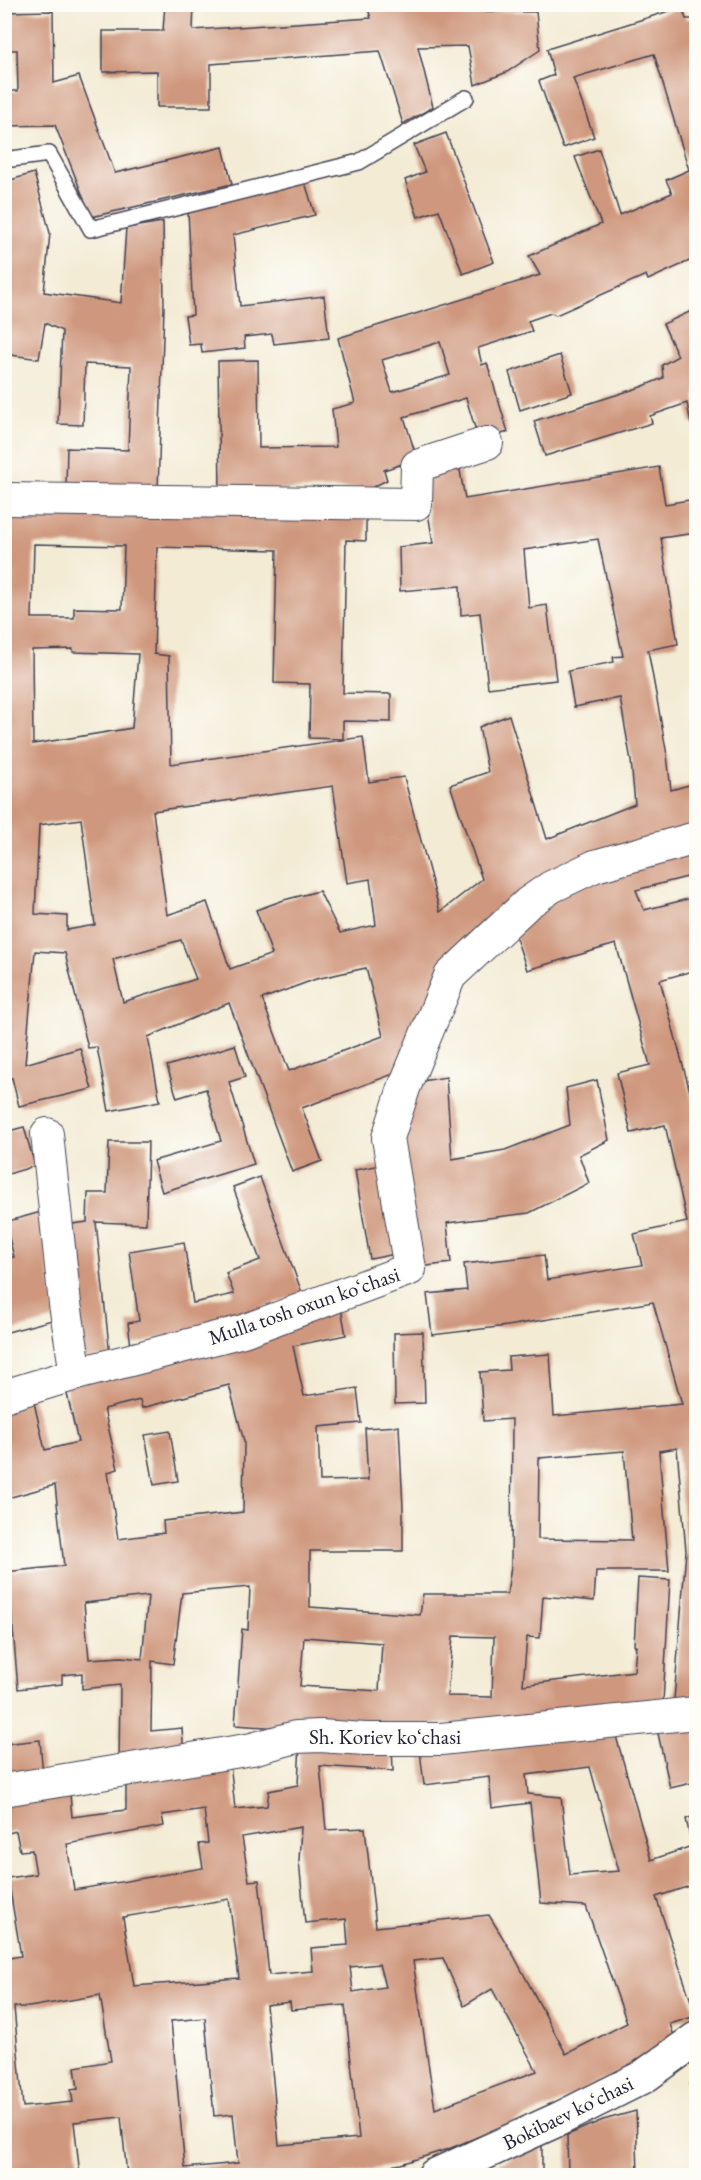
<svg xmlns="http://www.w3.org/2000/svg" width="701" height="2180" font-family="'EB Garamond',serif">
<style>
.building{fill:#cf987e;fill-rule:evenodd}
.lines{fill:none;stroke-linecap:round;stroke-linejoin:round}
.service-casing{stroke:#414052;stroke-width:18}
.minor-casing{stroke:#414052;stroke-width:34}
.tertiary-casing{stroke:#414052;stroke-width:36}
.service{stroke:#fff;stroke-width:15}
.minor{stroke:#fff;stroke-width:32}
.tertiary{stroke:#fff;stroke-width:33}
.labels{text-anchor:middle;stroke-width:5;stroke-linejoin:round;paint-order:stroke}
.street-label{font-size:21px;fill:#22223b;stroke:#fdfcf7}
</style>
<rect width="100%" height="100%" fill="#fdfcf7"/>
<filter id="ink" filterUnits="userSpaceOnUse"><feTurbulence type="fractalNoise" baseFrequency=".0167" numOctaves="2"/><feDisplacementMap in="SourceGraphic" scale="12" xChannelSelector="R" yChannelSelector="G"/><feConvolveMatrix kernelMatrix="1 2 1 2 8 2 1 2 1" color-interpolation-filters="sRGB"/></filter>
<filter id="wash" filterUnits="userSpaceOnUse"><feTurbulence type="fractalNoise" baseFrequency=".008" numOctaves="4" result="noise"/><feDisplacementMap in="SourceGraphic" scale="24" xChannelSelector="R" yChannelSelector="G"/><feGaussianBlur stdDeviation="1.35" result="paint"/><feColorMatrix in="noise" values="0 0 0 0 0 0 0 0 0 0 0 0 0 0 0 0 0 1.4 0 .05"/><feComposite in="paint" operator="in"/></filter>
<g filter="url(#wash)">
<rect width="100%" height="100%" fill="#f3ebd4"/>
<g id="blocks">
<g class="building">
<polygon points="165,4 194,4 193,30 371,18 368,9 536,12 540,50 507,72 475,85 468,46 418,47 433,107 403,124 380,51 211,64 211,107 157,107 157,71 103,72 103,31 163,31"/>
<path d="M682 7 686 19H696V258L648 280 646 275 556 315 551 313 528 321 532 331 478 348 482 365 487 363 508 432 479 441 466 398 404 417 417 459 384 470 387 480 371 488 220 491 218 361 258 360 259 448 336 447 332 409 355 403 338 338 540 275 529 256 601 224 575 157 599 149 620 215 672 193 666 180 689 170 654 54 573 78 594 137 563 148 539 81 554 75 547 49ZM440 342 450 375 392 392 382 360Z"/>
<polygon points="53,11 54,83 79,76 115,173 223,147 232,184 91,217 55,125 4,126 4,91 18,91 17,50 4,50 4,12"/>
<polygon points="446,133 494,262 463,274 439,210 418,217 405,180 425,172 414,145"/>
<polygon points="34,173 50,233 44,292 121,303 126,228 163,222 164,307 158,490 66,487 67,448 128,450 131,366 85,364 83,425 58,424 62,331 45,323 39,359 4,354 4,182"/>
<polygon points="304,179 315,215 233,235 240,306 324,296 329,338 274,344 272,334 244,337 245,348 202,353 201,344 189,345 185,316 193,315 188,210"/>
<polygon points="696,309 696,424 691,424 687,403 650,416 652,423 545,456 534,421 641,387 663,378 662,365 678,356 663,324"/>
<polygon points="560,355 572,393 520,410 509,372"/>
<path d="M459 465 465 499 659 467 665 504 696 499V533L661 538 678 644 648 650 667 755 671 790 696 783V827L525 895 396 1073 302 1108 322 1161 292 1172 229 1003 148 1037 160 1101 109 1111 97 1047 88 1048 65 953 35 951 25 1064 80 1048 92 1089 19 1106 12 1078 4 1077V637L8 554H4V504L366 511V541L346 540 343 693 391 694V722L343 721V739L309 738 310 684 274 683 277 550 157 547 154 654 169 656 171 764 363 737 369 782 404 777 440 912 482 879 450 785 488 772 479 727 509 715 547 839 635 804 631 761 620 698 574 707 568 671 614 662 613 657 623 656 598 539 524 550 529 608 547 605 556 680 488 688 480 613 461 615 460 586 400 591 399 547 433 543 421 471ZM34 544 124 546 122 609 74 608V618H32ZM73 649V652L138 654 132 728 33 744 32 650ZM333 786 347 883 370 879 376 925 340 933 319 891 284 900 256 910 272 954 230 969 207 902 167 915 153 811ZM81 819 95 925 67 930V916L35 914 39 825ZM181 940 196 979 123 1002 113 959ZM366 968 383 1036 289 1071 262 999 316 979Z"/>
<path d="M696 844V970L660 980 696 1114V1699L674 1700 686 1551 677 1448 659 1451 669 1571H596L594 1601 543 1596 540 1638 527 1637 523 1685 634 1671 636 1646H634L638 1578 670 1580 663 1702 492 1723 412 1725 380 1723 379 1735 235 1725 242 1629 248 1630 250 1587 182 1593 173 1664 152 1661 151 1731 182 1728 184 1755 119 1764 120 1685 82 1689V1673L62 1675V1684L18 1689 11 1605H4V1572L64 1566 55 1485 4 1499V1401L32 1394 45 1450 78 1442 65 1385 341 1308 346 1335 293 1346 304 1396 357 1388 361 1423 318 1427 320 1481 368 1480 365 1428 399 1426 403 1508V1551H310V1607L420 1615 423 1594H507L511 1566 512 1419 483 1421 480 1372 509 1370 508 1357 550 1354 554 1416 682 1404 653 1302 507 1326 432 1335 427 1294 467 1290 464 1264 544 1255 547 1280 642 1265 634 1234 687 1222 665 1125 631 1133 617 1073 650 1065 616 944 527 970 513 929 554 889ZM687 877 692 898 644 910 636 890ZM229 1385 244 1441 243 1512 163 1521 164 1533 118 1539 108 1472 118 1469 104 1409 140 1400 142 1408ZM624 1451 632 1540 538 1539 539 1458ZM148 1596 142 1659 121 1657 89 1659 84 1603ZM453 1636 494 1637 492 1697 447 1696ZM304 1637 382 1643 379 1691 300 1686Z"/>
<polygon points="235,1045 245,1077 229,1082 254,1164 162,1192 153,1161 221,1141 206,1089 177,1098 167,1066"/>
<polygon points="446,1077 452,1159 505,1150 570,1125 566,1088 597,1080 609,1140 579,1155 589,1183 529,1213 447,1223 451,1263 419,1267 396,1142 409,1089 422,1086 422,1081"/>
<polygon points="24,1127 35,1166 5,1175 5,1132"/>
<polygon points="109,1142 148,1142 146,1224 96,1222 110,1356 79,1360 65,1225 87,1222 88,1193 107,1193"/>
<polygon points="386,1164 401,1253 370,1259 355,1170"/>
<polygon points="260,1177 302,1293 241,1316 131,1346 128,1323 139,1321 129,1251 184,1242 193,1303 234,1294 226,1273 260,1260 233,1187"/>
<polygon points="41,1212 56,1319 4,1333 4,1259 14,1257 5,1222"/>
<polygon points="423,1332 425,1403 395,1404 394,1333"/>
<polygon points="170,1431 178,1481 154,1485 145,1435"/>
<polygon points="4,1686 8,1687 6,1727 4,1727"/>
<polygon points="696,1726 696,1782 670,1788 657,1729"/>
<path d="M614 1729 651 1860 692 1846 686 1819 696 1815V1884L656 1897 696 2016 670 2024 676 2042 553 2106 451 2148 401 2164 343 2175H127L121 2117 74 2122 80 2175H4V1959L21 1956 8 1878 36 1874 32 1850 20 1851 16 1831 5 1834V1794L69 1783 72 1817 126 1810V1776L230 1762 235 1809 267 1806 269 1791 298 1785 300 1741 392 1745 393 1771 320 1766 326 1830 365 1828 376 1927 489 1915 514 1956 566 2054 627 2023 586 1906 541 1903 530 1803 492 1808 489 1777 424 1785 420 1751ZM590 1767 619 1871 570 1875 561 1797 528 1794 526 1775ZM204 1809 208 1843 199 1844 203 1868 74 1890 67 1844 164 1826 162 1815ZM301 1827 299 1861 305 1923 346 1919 348 1945 311 1948 313 1971 269 1975 259 1880 249 1881 242 1837ZM229 1899 239 1978 134 1986 123 1917ZM443 1958 464 2006 492 1989 537 2071 435 2109 413 1961ZM379 1964 385 1987 353 1992 350 1967ZM100 1995 111 2061 75 2067 78 2089 71 2090 73 2102 23 2107 14 2007H29ZM290 2002 291 2010 345 2005 359 2138 279 2145 266 2005ZM205 2018 214 2116 233 2114 238 2163 185 2168 171 2021Z"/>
<polygon points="40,1740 43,1776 4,1780 4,1744"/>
<polygon points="696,2081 696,2111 690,2084"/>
<polygon points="636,2111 638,2175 568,2175 567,2135 603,2120"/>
<polygon points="542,2144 542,2175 472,2175"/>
</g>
</g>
</g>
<g filter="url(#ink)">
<use href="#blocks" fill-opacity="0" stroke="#414052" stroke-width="1.5"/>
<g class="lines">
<defs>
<polyline id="service" points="4,160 49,154 91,229 359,162 466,98"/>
<g id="minor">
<polyline points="4,499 416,504 417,466 487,443"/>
<polyline points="47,1134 65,1304 76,1374"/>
<polyline points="4,1396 76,1374 243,1331 410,1269 388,1138 404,1088 450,976 528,903 551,887 595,866 696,838"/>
<polyline points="4,1790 252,1749 296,1737 320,1736 365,1739 441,1739 696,1713"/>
</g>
<polyline id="tertiary" points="434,2176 559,2119 643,2077 696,2039"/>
</defs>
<use href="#service" class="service-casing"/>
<use href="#minor" class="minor-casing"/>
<use href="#tertiary" class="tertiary-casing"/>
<use href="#service" class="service"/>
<use href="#minor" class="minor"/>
<use href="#tertiary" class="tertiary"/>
</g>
</g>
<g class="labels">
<g class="street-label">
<text transform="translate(304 1306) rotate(-19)" y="7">Mulla tosh oxun koʻchasi</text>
<text x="385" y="1744">Sh. Koriev koʻchasi</text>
<text transform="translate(568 2113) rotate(-26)" y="7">Bokibaev koʻchasi</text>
</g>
</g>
<rect width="701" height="2180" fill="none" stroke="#fdfcf7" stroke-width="24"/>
</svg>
